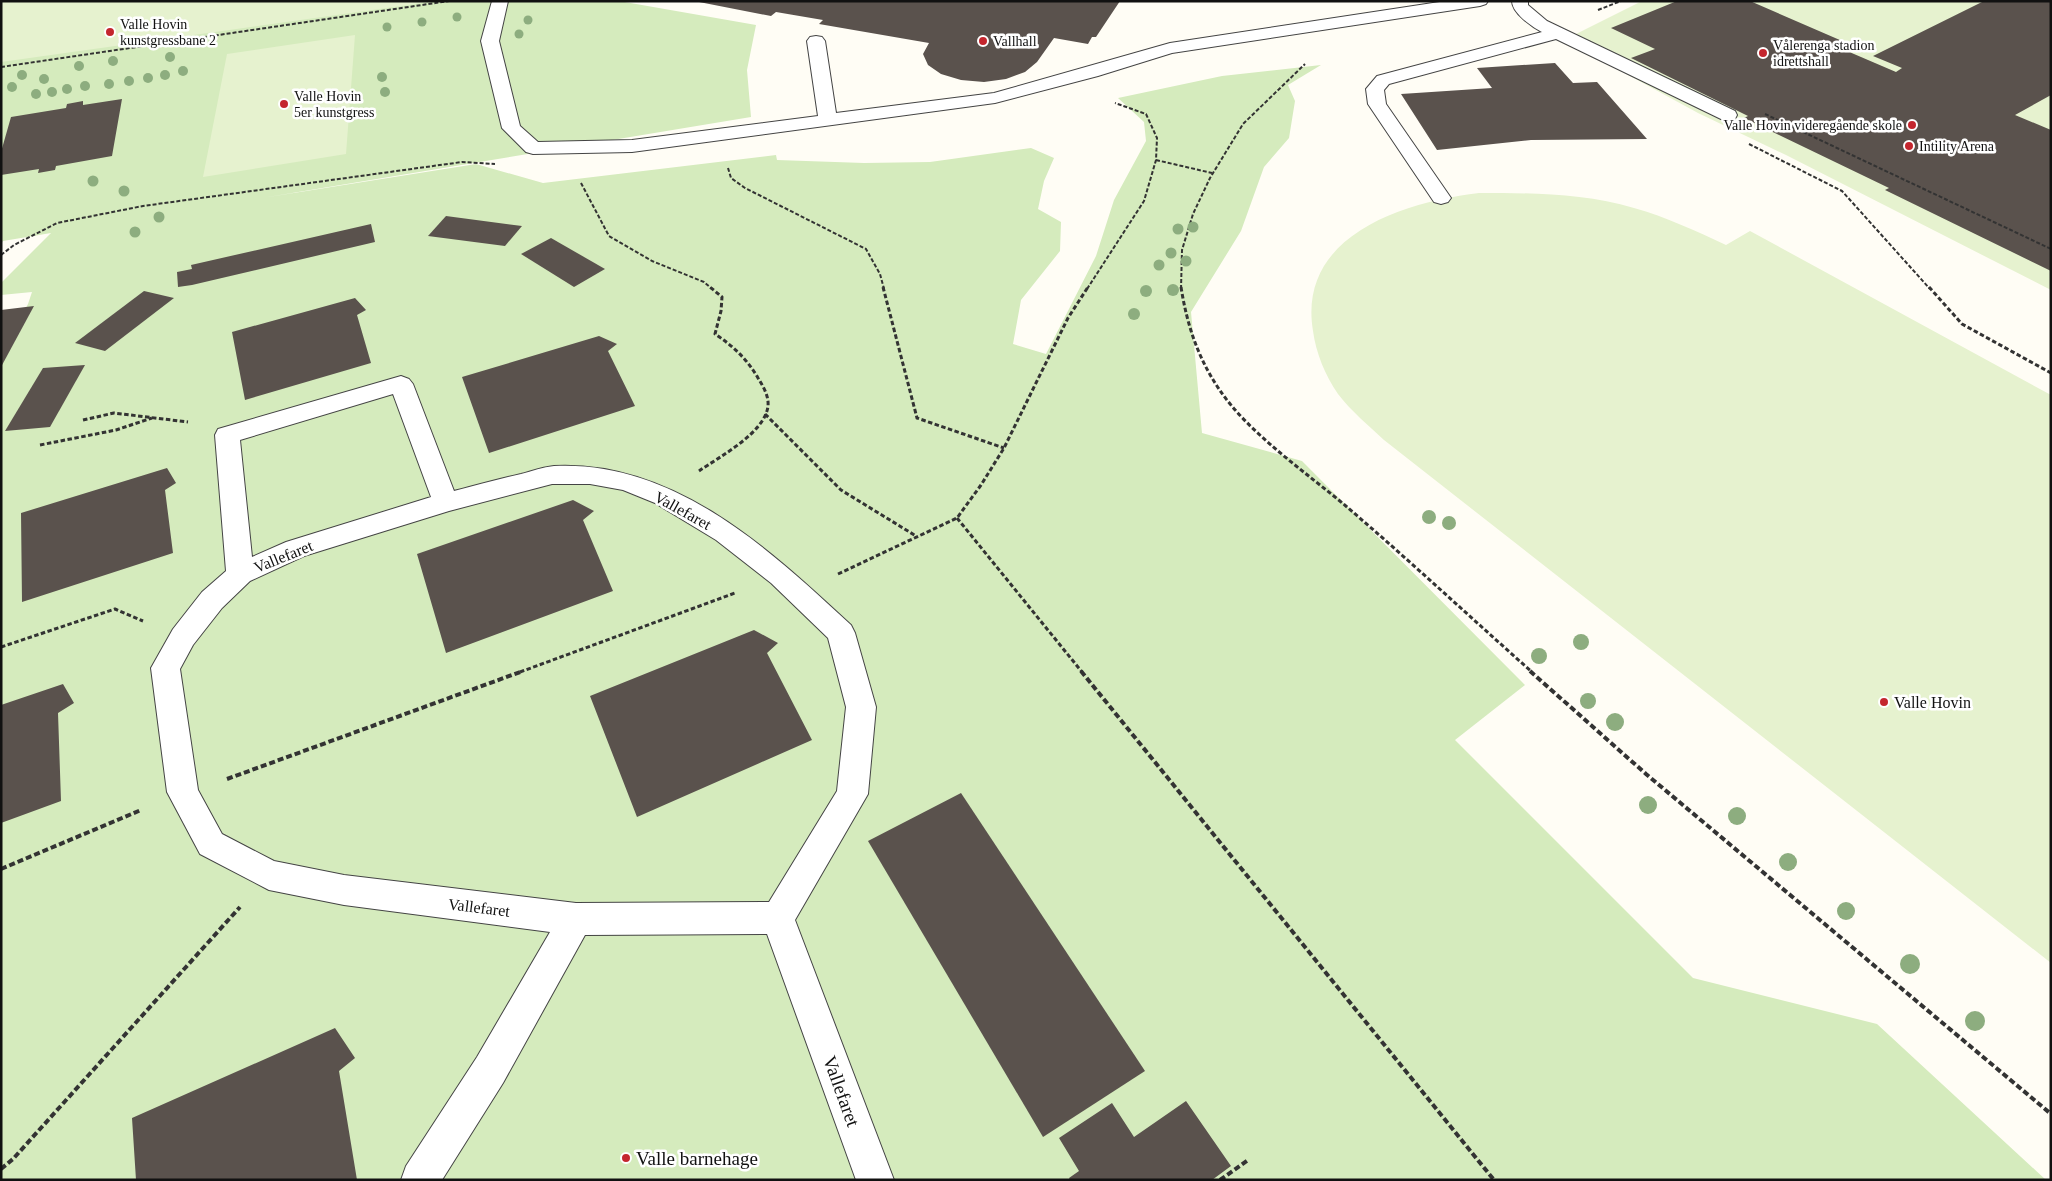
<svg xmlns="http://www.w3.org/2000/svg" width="2052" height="1181" font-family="'Times New Roman',serif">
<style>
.green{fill:#d5ebbd}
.pitch{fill:#e6f2cf}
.building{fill:#5a524d}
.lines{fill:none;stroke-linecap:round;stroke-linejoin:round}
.minor-casing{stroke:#444;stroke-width:2}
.path-far2{stroke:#333;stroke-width:2;stroke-dasharray:4 2;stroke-linecap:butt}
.path-far1{stroke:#333;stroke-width:3;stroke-dasharray:4.5 2.5;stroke-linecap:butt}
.path{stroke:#333;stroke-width:4;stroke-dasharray:6 3;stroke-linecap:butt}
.minor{fill:#fff;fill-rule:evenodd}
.tree{fill:#8dad7f}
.poi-dot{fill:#c4262e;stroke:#fff;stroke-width:2}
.labels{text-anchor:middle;stroke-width:5;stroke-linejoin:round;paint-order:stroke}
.far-poi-label{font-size:14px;fill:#111;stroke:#fff;text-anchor:start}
.street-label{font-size:16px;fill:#111;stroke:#fff}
.poi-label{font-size:16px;fill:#111;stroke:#fff;text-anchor:start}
.near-street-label{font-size:19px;fill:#111;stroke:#fff}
.near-poi-label{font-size:19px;fill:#111;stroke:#fff;text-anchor:start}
</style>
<rect width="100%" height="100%" fill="#fffdf5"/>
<polygon class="green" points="1,1 619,1 756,25 747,70 751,117 262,198 476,164 543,183 776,155 777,160 864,163 930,162 1031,148 1054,158 1044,181 1038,209 1061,222 1060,251 1021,300 1013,344 1046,354 1096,256 1114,200 1146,141 1144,122 1118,98 1222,76 1321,65 1288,85 1295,101 1289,138 1264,167 1241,231 1191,312 1202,433 1302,461 1525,685 1455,740 1693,978 1877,1024 2046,1180 1,1180 1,357 28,304 32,292 1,295 1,283 51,233 3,241 1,244"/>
<g class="pitch">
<polygon points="1,1 437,1 1,62"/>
<polygon points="1642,1 2051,1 2051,290 1786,155 1698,113 1564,40"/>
<polygon points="355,35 346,154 203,177 227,54"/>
<path d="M1479 193C1531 193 1583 193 1634 208 1666 217 1696 231 1726 245L1750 231 2051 395V963L1384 440C1369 426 1351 411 1338 394 1325 375 1316 353 1313 331 1297 235 1404 202 1479 193Z"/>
</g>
<g class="building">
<polygon points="694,1 1120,1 1096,37 1092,37 1088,44 1054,38 1037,62 1025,72 1006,79 984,82 961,80 941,74 928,65 923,54 929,43 819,24 823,20 776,12 771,16"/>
<polygon points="1677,1 1750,1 1856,47 1847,51 1896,72 1902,68 1873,56 1984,1 2051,1 2051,95 2015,115 2051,130 2051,271 1885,190 1889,188 1744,118 1748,116 1631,58 1655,49 1611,28"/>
<polygon points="1555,63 1573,83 1597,82 1647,139 1531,140 1437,150 1401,94 1492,88 1477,68"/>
<polygon points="122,99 112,156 56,166 55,170 38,173 39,169 1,175 1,152 11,117 66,108 67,104 83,101 83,105"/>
<polygon points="446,216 522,226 505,246 428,236"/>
<polygon points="371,224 375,242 192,285 178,287 177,272 192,269 191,265"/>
<polygon points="551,238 605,269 574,287 521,254"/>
<polygon points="144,291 174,298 105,351 75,343"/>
<polygon points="355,298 366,310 357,315 371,363 245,400 232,332"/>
<polygon points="34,306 1,367 1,310"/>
<polygon points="599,336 617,344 608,351 635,406 489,453 462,377"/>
<polygon points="85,365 50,427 5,431 43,368"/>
<polygon points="167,468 176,483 165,490 173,553 22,602 21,513"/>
<polygon points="573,500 594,511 583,520 613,591 446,653 417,554"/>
<polygon points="754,630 778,643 767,653 812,740 637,817 590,696"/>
<polygon points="63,684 74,703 58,713 61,801 1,823 1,705"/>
<polygon points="961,793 1145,1071 1043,1137 868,841"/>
<polygon points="335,1028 355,1058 339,1071 357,1180 136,1180 132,1118"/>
<polygon points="1186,1101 1231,1166 1212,1180 1070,1180 1069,1178 1079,1171 1059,1138 1112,1103 1134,1137"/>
</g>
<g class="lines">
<defs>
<g id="minor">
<polygon points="492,1 508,1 499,41 520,126 538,142 632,140 818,116 807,41 810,37 816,36 822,37 825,41 836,113 994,93 1170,43 1446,1 1488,1 1486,4 1480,6 1172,53 1098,76 995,103 632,152 533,154 526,152 502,128 481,41"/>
<path d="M1512 1H1528V5L1547 21 1735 111 1737 115 1735 119 1728 121 1721 119 1556 39 1389 84 1384 90 1386 104 1451 198 1448 202 1441 204 1434 202 1368 104 1366 89 1377 76 1542 32C1532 27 1512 13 1512 1Z"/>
<path d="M401 376 409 379 413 384 454 491C477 485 499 479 521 474 532 471 543 467 554 466 674 460 769 549 851 625L855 633 876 707 868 794 795 920 894 1180H856L767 934 585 935 503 1083 442 1180H401L406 1166 477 1057 550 932 344 905 269 890 200 854 167 792 151 668 173 629 202 592 226 571 215 435 218 429ZM393 394 431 497 286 542 252 557 240 440ZM552 484H590L623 490 655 503 716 540 771 583 828 638 846 707 837 791 769 902 576 903 344 875 274 861 222 834 198 790 180 669 193 645 222 608 250 581 304 556 449 511Z"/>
</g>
</defs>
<use href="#minor" class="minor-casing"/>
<g class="path-far2">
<polyline points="1598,10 1621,1"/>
<polyline points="1,67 449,1"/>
<polyline points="1765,114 2051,249"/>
<polyline points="1749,144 1842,191 1930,289"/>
<polyline points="1156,160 1212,173"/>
<polyline points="728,168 731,178 745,188 866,249 880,274 884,289"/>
<polyline points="581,183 609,236 652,261 704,282 712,289"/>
<polyline points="1,255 14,245 57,223 143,206 462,162 495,164"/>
<polyline points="1087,289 1144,201 1156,160 1157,138 1146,114 1115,103"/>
<polyline points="1181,289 1182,250 1193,214 1210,178 1243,124 1305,64"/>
</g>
<g class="path-far1">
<polyline points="883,287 917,418 1004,448"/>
<path d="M1181 287C1187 325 1198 358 1219 389 1248 433 1307 473 1347 507 1410 561 1470 617 1532 672"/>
<polyline points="1929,287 1962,324 2051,373"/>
<polyline points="765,414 841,490 916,536"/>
<polyline points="83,420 114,413 188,422"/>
<polyline points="40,445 116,430 152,418"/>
<path d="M699 471C719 457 765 433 768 406 769 396 763 386 758 378 747 359 733 346 715 334L721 311 722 297 710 287"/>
<polyline points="957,518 1082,672"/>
<polyline points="838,574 957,518 981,485 1004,448 1068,318 1088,287"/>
<polyline points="1,647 115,609 143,621"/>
<polyline points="520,672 735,593"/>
</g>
<g class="path">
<polyline points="1081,671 1494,1180"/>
<polyline points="1530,671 1646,774 2051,1114"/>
<polyline points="227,779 523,671"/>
<polyline points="1,869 141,810"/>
<polyline points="1,1169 13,1159 240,907"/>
<polyline points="1220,1180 1248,1160"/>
</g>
<use href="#minor" class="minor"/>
</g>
<g class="tree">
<circle cx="457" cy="17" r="4.5"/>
<circle cx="528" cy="20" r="4.5"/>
<circle cx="422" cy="22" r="4.5"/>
<circle cx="387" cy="27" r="4.5"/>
<circle cx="519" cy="34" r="4.5"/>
<circle cx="170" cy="57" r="5"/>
<circle cx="113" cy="61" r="5"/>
<circle cx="79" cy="66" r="5"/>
<circle cx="183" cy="71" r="5"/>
<circle cx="22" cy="75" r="5"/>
<circle cx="165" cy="75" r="5"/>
<circle cx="382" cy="77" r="5"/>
<circle cx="148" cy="78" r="5"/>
<circle cx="44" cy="79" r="5"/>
<circle cx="129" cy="81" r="5"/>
<circle cx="109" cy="84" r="5"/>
<circle cx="85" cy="86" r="5"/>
<circle cx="12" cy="87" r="5"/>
<circle cx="67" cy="89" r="5"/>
<circle cx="52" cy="92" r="5"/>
<circle cx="385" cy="92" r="5"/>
<circle cx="36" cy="94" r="5"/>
<circle cx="93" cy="181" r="5.5"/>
<circle cx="124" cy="191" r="5.5"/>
<circle cx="159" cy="217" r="5.5"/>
<circle cx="1193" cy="227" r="5.5"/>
<circle cx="1178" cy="229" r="5.5"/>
<circle cx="135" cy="232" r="5.5"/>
<circle cx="1171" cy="253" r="5.5"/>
<circle cx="1186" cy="261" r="5.5"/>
<circle cx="1159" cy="265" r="5.5"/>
<circle cx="1173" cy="290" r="6"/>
<circle cx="1146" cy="291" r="6"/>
<circle cx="1134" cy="314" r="6"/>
<circle cx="1429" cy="517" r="7"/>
<circle cx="1449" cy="523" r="7"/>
<circle cx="1581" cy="642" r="8"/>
<circle cx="1539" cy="656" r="8"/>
<circle cx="1588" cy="701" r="8"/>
<circle cx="1615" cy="722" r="9"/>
<circle cx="1648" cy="805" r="9"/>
<circle cx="1737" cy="816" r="9"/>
<circle cx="1788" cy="862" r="9"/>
<circle cx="1846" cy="911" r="9"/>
<circle cx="1910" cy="964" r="10"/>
<circle cx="1975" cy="1021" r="10"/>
</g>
<g class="poi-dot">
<circle cx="110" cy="32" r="5"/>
<circle cx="983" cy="41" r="5"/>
<circle cx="1763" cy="53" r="5"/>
<circle cx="284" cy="104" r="5"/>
<circle cx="1912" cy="125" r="5"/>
<circle cx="1909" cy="146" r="5"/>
<circle cx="1884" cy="702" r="5"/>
<circle cx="626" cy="1158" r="5"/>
</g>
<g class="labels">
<g class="far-poi-label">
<text x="120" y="29">Valle Hovin<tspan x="120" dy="16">kunstgressbane 2</tspan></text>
<text x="993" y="46">Vallhall</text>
<text x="1773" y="50">Vålerenga stadion<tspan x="1773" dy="16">idrettshall</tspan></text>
<text x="294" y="101">Valle Hovin<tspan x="294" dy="16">5er kunstgress</tspan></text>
<text x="1902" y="130" text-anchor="end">Valle Hovin videregående skole</text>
<text x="1919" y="151">Intility Arena</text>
</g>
<g class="street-label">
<text transform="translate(683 510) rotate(29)" y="6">Vallefaret</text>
<text transform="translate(283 556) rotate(-22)" y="6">Vallefaret</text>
<text transform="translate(479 907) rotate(7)" y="6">Vallefaret</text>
</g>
<g class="poi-label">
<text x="1894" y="708">Valle Hovin</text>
</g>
<g class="near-street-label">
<text transform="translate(842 1091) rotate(70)" y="7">Vallefaret</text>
</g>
<g class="near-poi-label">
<text x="636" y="1165">Valle barnehage</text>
</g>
</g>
<rect width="2052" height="1181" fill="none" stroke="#111111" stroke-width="5"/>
</svg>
